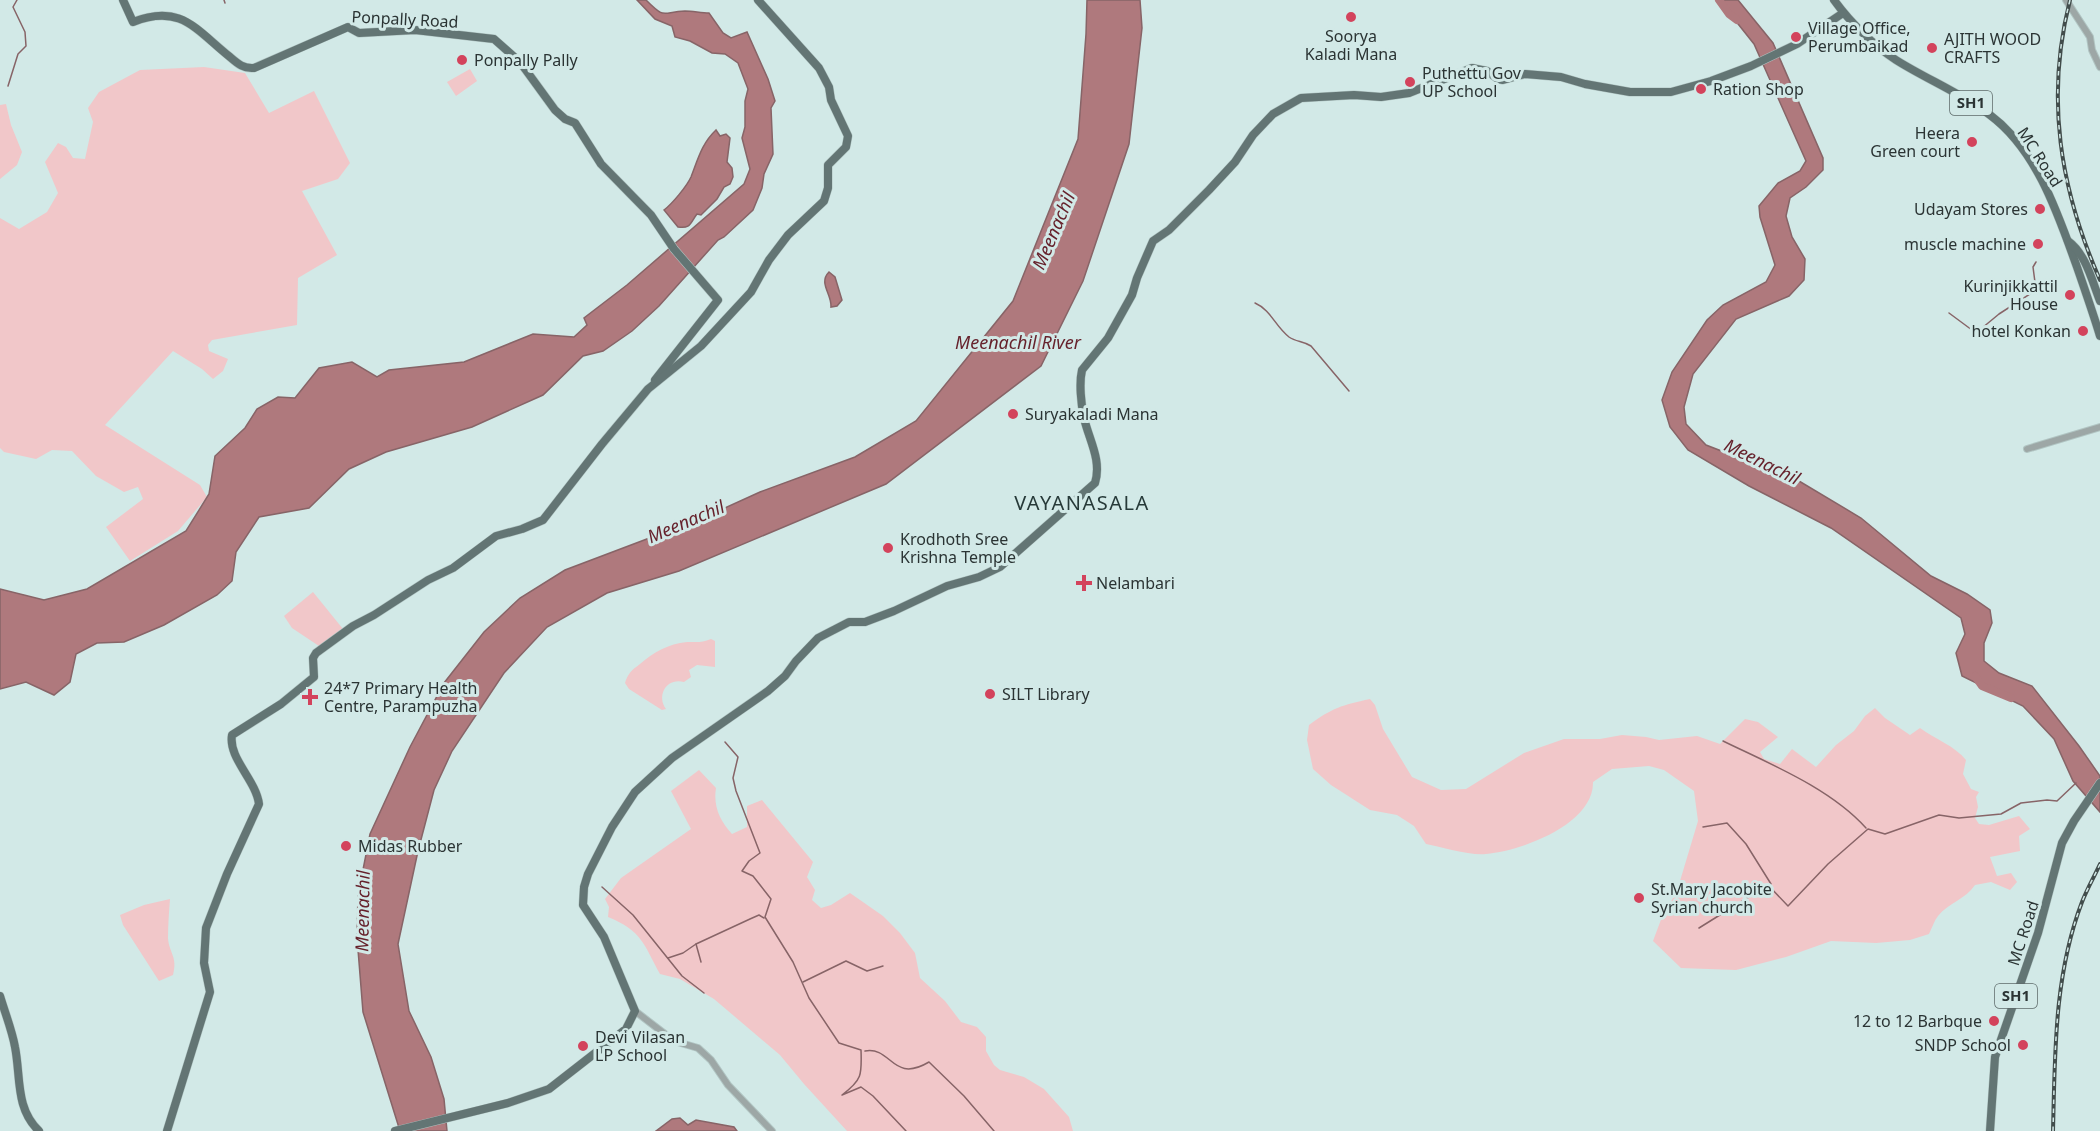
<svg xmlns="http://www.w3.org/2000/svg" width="2100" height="1131" font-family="'Noto Sans',sans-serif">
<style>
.green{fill:#f1c7c9}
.water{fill:#af797d;stroke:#876467;stroke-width:1.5}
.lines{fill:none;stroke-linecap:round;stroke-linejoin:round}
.stream{stroke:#876467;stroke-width:1.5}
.river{stroke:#af797d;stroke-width:8}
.minor-casing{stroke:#b1c5c3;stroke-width:8}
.major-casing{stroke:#b1c5c3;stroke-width:9}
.minor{stroke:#9da7a6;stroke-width:6}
.major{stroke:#637574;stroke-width:8}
.rail-casing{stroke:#424d4c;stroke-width:4}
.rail{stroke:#d2e9e7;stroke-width:1.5;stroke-dasharray:4.5;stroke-linecap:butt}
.poi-dot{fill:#d3435c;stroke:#d2e9e7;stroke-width:2}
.labels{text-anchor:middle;stroke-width:6;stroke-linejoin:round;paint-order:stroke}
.shield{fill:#d2e9e7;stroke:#5d6a6a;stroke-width:1.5}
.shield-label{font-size:15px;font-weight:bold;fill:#2b3434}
.street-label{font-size:16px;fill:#2b3434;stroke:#d2e9e7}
.poi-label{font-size:16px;fill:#2b3434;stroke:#d2e9e7;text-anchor:start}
.water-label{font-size:18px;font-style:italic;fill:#66222c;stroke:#d2e9e7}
.quarter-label{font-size:20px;letter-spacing:1.5px;fill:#273a39;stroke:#d2e9e7}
</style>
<rect width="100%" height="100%" fill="#d2e9e7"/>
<g class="green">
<polygon points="204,67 245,73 269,113 314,91 350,163 338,179 302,191 337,255 298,278 297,325 212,340 208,345 209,351 228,359 223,371 213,379 202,369 173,351 105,425 200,485 207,497 178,531 130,561 106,527 143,499 138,487 124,492 96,476 72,451 52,450 36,459 4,452 0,448 0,218 19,229 47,212 58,193 45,162 58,143 66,147 73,158 85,159 93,122 88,108 99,92 140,70"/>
<polygon points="470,69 477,81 456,96 447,82"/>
<polygon points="6,104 11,125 22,152 17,165 0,179 0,105"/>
<polygon points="313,592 343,629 319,646 292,628 284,616"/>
<path d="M711 639 715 641V667L697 665 689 670 691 677 684 682C667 677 656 695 666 709L662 710 629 689 625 683C628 673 632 670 640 664 654 652 668 644 687 642 697 642 702 643 711 639Z"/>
<path d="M1370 699 1375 705 1383 729 1412 777 1441 790 1466 789 1524 753 1564 739H1600L1622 735 1646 737 1659 740 1697 736 1720 744 1745 719 1758 722 1778 737 1760 752 1764 759 1780 764 1792 749 1816 767 1836 745 1854 731 1865 716 1875 708 1885 718 1910 735 1920 728C1935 739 1955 746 1966 760L1963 774 1971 789 1979 792 1976 797 1978 807 1975 818 1979 824 1989 825 2019 816 2030 829 2019 836 2020 851 1990 857 1997 876 2011 873 2017 882 2010 890 1991 882 1975 885C1966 899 1948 903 1938 916 1934 921 1932 928 1929 934L1910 940 1876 943 1831 941 1786 957 1736 970 1681 968 1653 941 1662 917 1677 891 1698 821 1694 791 1664 770 1649 766 1612 769 1593 782C1594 824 1522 851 1486 854 1471 856 1442 847 1426 844L1414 826 1397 815 1370 810 1331 785 1313 769 1307 740 1309 725C1332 708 1342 705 1370 699Z"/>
<path d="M699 770 716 788C713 806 720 821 732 834L747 827V806L762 800 813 862 807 877 815 890 812 900 821 908 831 905 850 893 883 916 900 933 915 953 920 978 945 1001 961 1022 977 1027 986 1037V1051L994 1065 1000 1070 1024 1077 1044 1089 1069 1117 1073 1131H847L804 1084 780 1055 714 999 680 979 660 974C643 943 642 931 608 917L609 907 605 899 621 878 691 829 671 791Z"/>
<path d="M170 899C169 912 168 925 168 938 169 953 178 957 173 975L159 981 123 925 120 915 144 905Z"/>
</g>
<g class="water">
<path d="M637 0H646C666 20 661 12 685 11 693 11 701 13 709 13L723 33 731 38 747 32 768 79 775 101 771 108 773 154 764 174 762 188 753 210 724 237 718 240 659 306 632 331 603 351 583 356 543 395 472 427 386 452 349 469 309 508 259 517 236 552 232 581 217 595 164 625 124 642 97 643 76 654 70 682 54 695 26 682 0 689V589L44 600 87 589 186 531 209 494 215 456 245 428 257 409 278 397 295 398 319 368 352 362 377 377 389 370 464 362 533 334 574 337 587 325 584 318 627 285 744 184 750 169 742 138 745 127V101L748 89 738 63 725 54 712 53 690 41 675 37 672 26 655 19Z"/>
<polygon points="1087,0 1140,0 1142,28 1129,144 1083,281 1041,366 886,484 679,571 607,593 547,627 504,673 452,751 434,790 418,851 398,944 409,1011 431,1057 444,1099 447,1131 400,1131 363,1012 357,937 358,895 370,834 410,747 444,683 484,632 520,598 565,570 705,517 760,492 855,457 916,421 1013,301 1078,139 1086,34"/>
<polygon points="1719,0 1738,0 1773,43 1823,158 1823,170 1806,187 1790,198 1786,216 1792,237 1805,259 1804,280 1789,296 1736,319 1693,374 1684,407 1686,424 1706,445 1799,481 1861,518 1931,576 1967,594 1990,610 1992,623 1984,643 1984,661 1999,673 2032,686 2079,746 2100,776 2100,812 2073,781 2054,739 2023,706 1962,676 1956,653 1965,634 1961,618 1831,528 1749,486 1688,450 1670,427 1662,400 1672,372 1707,320 1723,305 1766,282 1775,265 1760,217 1759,206 1778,183 1800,171 1806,161 1754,44"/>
<path d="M716 130 720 136 726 134 730 138 727 162 732 168 733 177 730 184 724 187 717 199 701 215 697 214C690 223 691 229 678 227L664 210C672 204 687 186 691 177 698 159 702 143 716 130Z"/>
<path d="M829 272 835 277 842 300 837 306 831 307C832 294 818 283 829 272Z"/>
<polygon points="680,1118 688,1125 696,1120 734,1127 737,1131 656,1131 672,1119"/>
</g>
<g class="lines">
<g class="stream">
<polyline points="224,0 225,3"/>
<polyline points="8,86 18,54 26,46 25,32 13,7 17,0"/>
<path d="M1255 303C1271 310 1275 326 1289 337 1296 342 1303 341 1311 346L1349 391"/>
<polyline points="1949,313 1976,333 1999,314 2036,290 2033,267 2036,262"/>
<path d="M1723 741C1770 764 1830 788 1866 828"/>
<path d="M725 742 738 757 733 778 736 791 760 853 749 861 742 871 753 876 771 899 765 917 793 962 809 998 839 1043 861 1050C862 1075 862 1080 842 1095L861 1087 873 1096 906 1131"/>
<polyline points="1703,827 1727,823 1746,844 1771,884"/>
<polyline points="602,887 633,915 682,976 704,993"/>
<polyline points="1699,928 1768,885 1788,906 1828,864 1868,829 1885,834 1939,815 1959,818 2001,814 2021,803 2047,800 2057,801 2076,783"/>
<polyline points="668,958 683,953 696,944"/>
<polyline points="701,962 696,944 750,919 759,915 764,918"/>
<polyline points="803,982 846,961 867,971 883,966"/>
<path d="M865 1051C892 1046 892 1084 929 1062L964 1096 994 1131"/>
</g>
<g class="river">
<polyline points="1719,0 1729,14 1737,20"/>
<polyline points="1975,676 1982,686 2011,698"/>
</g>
<defs>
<g id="minor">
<polyline points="2066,0 2090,37 2092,50 2100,67"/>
<polyline points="2027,449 2100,427"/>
<polyline points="635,1011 674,1041 698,1048 711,1060 728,1085 772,1131"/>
</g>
<g id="major">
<path d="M123 0 133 22C181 3 196 30 230 57 238 64 244 69 254 68L348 27 359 33 415 30 494 39 520 62 555 110 565 119 575 123 601 164 651 215 674 249 718 300 655 380"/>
<path d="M1834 0C1849 21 1873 45 1896 60 1926 79 1961 93 1990 115 2037 150 2058 214 2077 267 2085 290 2093 313 2100 336"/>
<path d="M2068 241C2086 254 2092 281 2100 301"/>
<path d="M0 996C5 1013 12 1030 15 1047 21 1077 15 1108 39 1131"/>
<path d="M167 1131 210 992 204 963 206 928 227 874 259 804C256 780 228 758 232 735L281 704 314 677 313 658 316 653 353 626 374 615 428 580 453 568 496 536 522 529 543 520 602 444 648 389 701 346 751 292 769 260 788 235 824 201 828 188V165L846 147 848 136 831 100 829 87 819 68 758 0"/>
<path d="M395 1131 508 1103 549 1089 626 1029 635 1011 604 937 583 905 584 887 588 874 612 827 635 792 672 758 768 691 785 676 796 661 818 638 849 622H865L894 611 947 586 979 577 1000 567 1095 483C1102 460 1089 440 1084 418 1081 404 1079 383 1082 370L1108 338 1132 295 1137 278 1153 241 1169 230 1209 190 1235 162 1253 135 1273 114 1301 98 1354 95 1381 97 1409 93 1472 68 1487 71 1498 79 1503 80 1525 74 1561 77 1585 84 1630 92H1671L1711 81 1751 66 1797 44 1843 13"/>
<polyline points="1990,1131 1995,1057 2038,933 2062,843 2074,821 2100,783"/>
</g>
</defs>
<use href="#minor" class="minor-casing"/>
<use href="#major" class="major-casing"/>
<use href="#minor" class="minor"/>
<use href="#major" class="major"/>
<defs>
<g id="rail">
<path d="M2070 0C2045 98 2060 189 2100 280"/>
<path d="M2053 1131C2055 1054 2054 975 2082 902 2087 889 2094 877 2100 864"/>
</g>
</defs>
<use href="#rail" class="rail-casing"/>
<use href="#rail" class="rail"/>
</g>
<g class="poi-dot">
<circle cx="1351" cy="17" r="6"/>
<circle cx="1796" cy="37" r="6"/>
<circle cx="1932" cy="48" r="6"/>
<circle cx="462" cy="60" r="6"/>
<circle cx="1410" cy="82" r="6"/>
<circle cx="1701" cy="89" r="6"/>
<circle cx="1972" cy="142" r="6"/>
<circle cx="2040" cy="209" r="6"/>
<circle cx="2038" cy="244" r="6"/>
<circle cx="2070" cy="295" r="6"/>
<circle cx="2083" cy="331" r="6"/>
<circle cx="1013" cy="414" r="6"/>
<circle cx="888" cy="548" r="6"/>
<path d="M1081 574h6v6h6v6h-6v6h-6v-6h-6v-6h6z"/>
<circle cx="990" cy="694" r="6"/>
<path d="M307 688h6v6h6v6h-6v6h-6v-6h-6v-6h6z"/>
<circle cx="346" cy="846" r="6"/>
<circle cx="1639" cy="898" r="6"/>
<circle cx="1994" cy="1021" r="6"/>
<circle cx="2023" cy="1045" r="6"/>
<circle cx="583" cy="1046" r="6"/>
</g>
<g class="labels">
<g class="shield">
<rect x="1950" y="91" width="42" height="24" rx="4.5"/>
<rect x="1995" y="984" width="42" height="24" rx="4.5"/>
</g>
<g class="shield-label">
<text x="1971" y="108">SH1</text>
<text x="2016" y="1001">SH1</text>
</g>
<g class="street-label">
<text transform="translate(405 19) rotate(3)" y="6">Ponpally Road</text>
<text transform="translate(2040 157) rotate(57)" y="6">MC Road</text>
<text transform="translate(2023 933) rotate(-72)" y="6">MC Road</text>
</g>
<g class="poi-label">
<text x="1808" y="34">Village Office,<tspan x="1808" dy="18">Perumbaikad</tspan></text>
<text x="1351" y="42" text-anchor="middle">Soorya<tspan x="1351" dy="18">Kaladi Mana</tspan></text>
<text x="1944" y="45">AJITH WOOD<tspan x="1944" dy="18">CRAFTS</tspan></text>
<text x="474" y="66">Ponpally Pally</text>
<text x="1422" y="79">Puthettu Gov<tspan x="1422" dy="18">UP School</tspan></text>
<text x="1713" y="95">Ration Shop</text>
<text x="1960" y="139" text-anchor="end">Heera<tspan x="1960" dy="18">Green court</tspan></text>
<text x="2028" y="215" text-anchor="end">Udayam Stores</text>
<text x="2026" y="250" text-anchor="end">muscle machine</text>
<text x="2058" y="292" text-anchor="end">Kurinjikkattil<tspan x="2058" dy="18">House</tspan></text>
<text x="2071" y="337" text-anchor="end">hotel Konkan</text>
<text x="1025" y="420">Suryakaladi Mana</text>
<text x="900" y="545">Krodhoth Sree<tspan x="900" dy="18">Krishna Temple</tspan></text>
<text x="1096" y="589">Nelambari</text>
<text x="324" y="694">24*7 Primary Health<tspan x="324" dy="18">Centre, Parampuzha</tspan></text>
<text x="1002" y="700">SILT Library</text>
<text x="358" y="852">Midas Rubber</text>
<text x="1651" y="895">St.Mary Jacobite<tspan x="1651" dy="18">Syrian church</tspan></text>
<text x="1982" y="1027" text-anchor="end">12 to 12 Barbque</text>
<text x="595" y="1043">Devi Vilasan<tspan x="595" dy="18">LP School</tspan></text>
<text x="2011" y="1051" text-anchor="end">SNDP School</text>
</g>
<g class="water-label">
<text transform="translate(1054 231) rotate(-67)" y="6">Meenachil</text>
<text x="1018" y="349">Meenachil River</text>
<text transform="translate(1762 462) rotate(26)" y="6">Meenachil</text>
<text transform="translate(686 522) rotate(-23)" y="6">Meenachil</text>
<text transform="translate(363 911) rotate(-89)" y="6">Meenachil</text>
</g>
<g class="quarter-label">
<text x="1082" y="510">VAYANASALA</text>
</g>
</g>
</svg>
